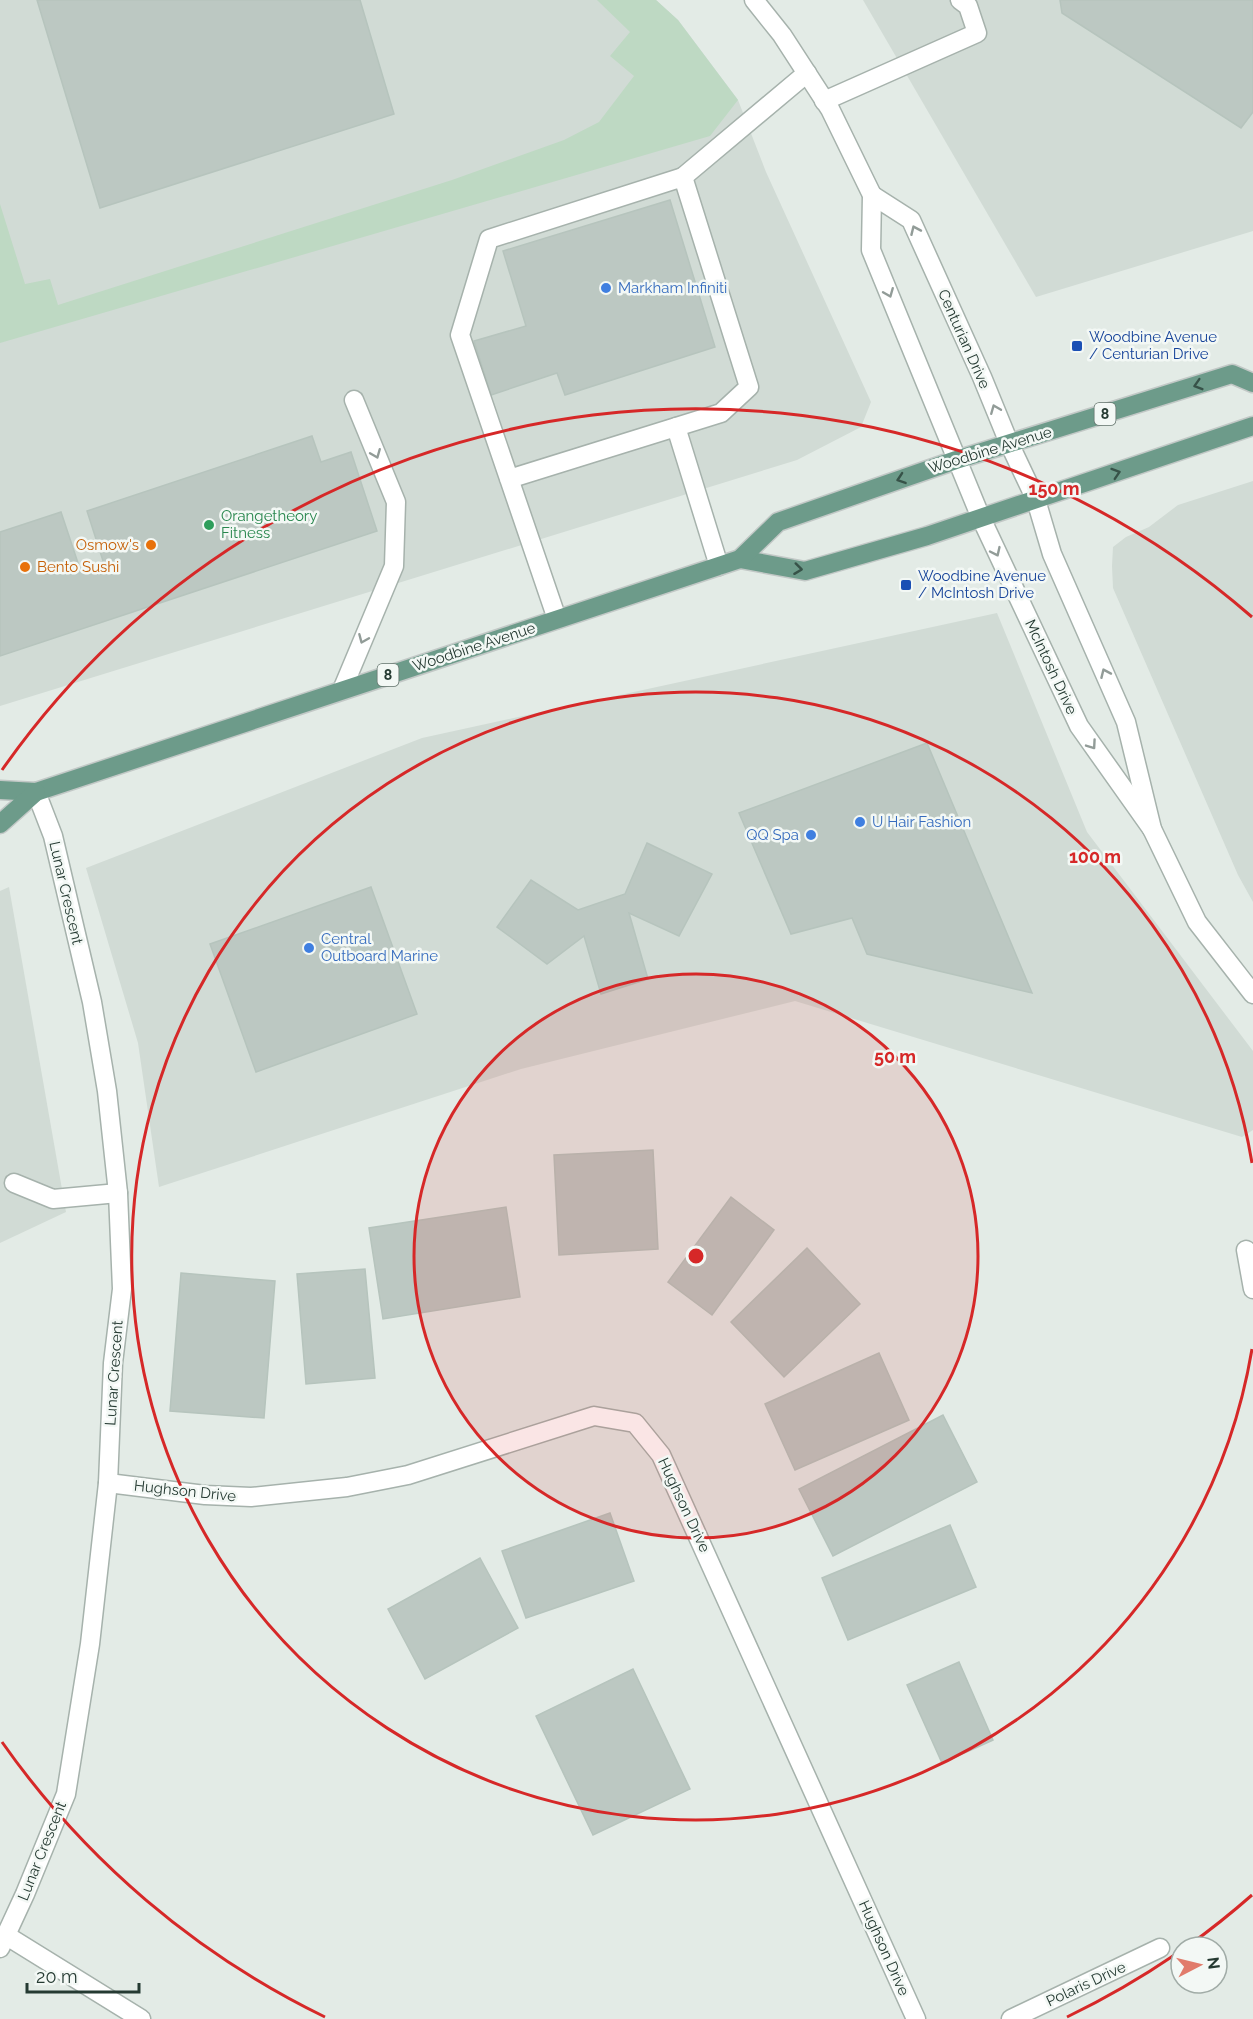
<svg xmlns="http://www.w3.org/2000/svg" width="1253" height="2019" font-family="Raleway,sans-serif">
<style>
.built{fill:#d1dbd5}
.green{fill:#bed9c3}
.building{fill:#bcc8c2;stroke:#b6c4bd;stroke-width:1.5}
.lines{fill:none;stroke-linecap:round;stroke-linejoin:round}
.service-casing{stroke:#a6b2ac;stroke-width:21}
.minor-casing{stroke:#a6b2ac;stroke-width:21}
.tertiary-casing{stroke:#a6b2ac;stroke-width:21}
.primary-casing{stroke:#c2c8c6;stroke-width:21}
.service{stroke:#fff;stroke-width:18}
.minor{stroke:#fff;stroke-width:18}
.tertiary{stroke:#fff;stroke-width:18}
.primary{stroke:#6d9b8a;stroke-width:18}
.oneway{stroke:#929c98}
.oneway2{stroke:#375248}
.ring{fill:none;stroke:#d62828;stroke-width:3}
.shop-dot{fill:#3f7fe0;stroke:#f3f8f5;stroke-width:2}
.transit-dot{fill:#1a4fb4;stroke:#f3f8f5;stroke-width:2}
.leisure-dot{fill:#2e9e5b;stroke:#f3f8f5;stroke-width:2}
.food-dot{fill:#e8710a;stroke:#f3f8f5;stroke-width:2}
.labels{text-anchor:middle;stroke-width:5;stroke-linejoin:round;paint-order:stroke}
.shield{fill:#f3f8f5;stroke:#63736c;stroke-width:1.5}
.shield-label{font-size:14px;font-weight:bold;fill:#253a32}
.shop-label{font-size:15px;fill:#366cbe;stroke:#f3f8f5;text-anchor:start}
.transit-label{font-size:15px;fill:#164399;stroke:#f3f8f5;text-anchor:start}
.street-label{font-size:15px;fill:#253a32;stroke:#f3f8f5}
.leisure-label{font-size:15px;fill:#27864d;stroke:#f3f8f5;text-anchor:start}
.food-label{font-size:15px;fill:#c56008;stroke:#f3f8f5;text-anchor:end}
.centre{fill:#d62828;stroke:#f3f8f5;stroke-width:3}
.ring-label{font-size:18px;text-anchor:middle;font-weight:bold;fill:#d62828;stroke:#f3f8f5;stroke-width:5;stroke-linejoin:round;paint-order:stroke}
</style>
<rect width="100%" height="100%" fill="#e3ebe6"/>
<g class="built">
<polygon points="0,0 656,0 678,20 738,100 766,172 871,402 861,427 797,460 0,706"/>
<polygon points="863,0 1253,0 1253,231 1036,297"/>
<polygon points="1253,481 1253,902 1238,875 1113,588 1112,566 1113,547 1126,537 1149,527 1178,505"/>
<polygon points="997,613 1087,832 1253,1051 1253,1130 1242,1137 795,1001 521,1069 159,1187 138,1043 86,868 422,738"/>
<polygon points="9,887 66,1212 0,1243 0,891"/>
</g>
<polygon class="green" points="597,0 656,0 678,20 738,100 710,136 0,343 0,204 25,284 50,279 58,305 452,180 564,140 599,122 634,76 610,56 630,32"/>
<g class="building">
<polygon points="37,0 360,0 394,114 100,208"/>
<polygon points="1060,0 1253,0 1253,112 1241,128 1062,13"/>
<polygon points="670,200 715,347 565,395 557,373 491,395 474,341 526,326 503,251"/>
<polygon points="312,436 321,462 351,452 377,531 0,656 0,532 61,512 81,572 104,564 87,511"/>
<polygon points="927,743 1032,993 867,954 852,918 791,934 739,813"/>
<polygon points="647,843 712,874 679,936 629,913 648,979 601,994 584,936 547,964 497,927 531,880 578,910 625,894"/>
<polygon points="371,887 417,1014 256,1072 210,944"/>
<polygon points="653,1150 658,1249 559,1255 554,1155"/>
<polygon points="731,1197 774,1230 712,1315 668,1282"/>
<polygon points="506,1207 520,1297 383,1319 369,1228"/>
<polygon points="807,1248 860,1304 784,1377 731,1322"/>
<polygon points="365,1269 375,1378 306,1384 297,1274"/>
<polygon points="181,1273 275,1281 264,1418 170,1411"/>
<polygon points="879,1353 909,1420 795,1470 765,1404"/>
<polygon points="943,1415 977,1482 833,1556 799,1489"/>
<polygon points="610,1513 634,1581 526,1618 502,1551"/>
<polygon points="950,1525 976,1587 848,1640 822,1578"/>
<polygon points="480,1558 518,1628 425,1679 388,1609"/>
<polygon points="959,1662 993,1740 942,1763 907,1685"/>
<polygon points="633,1669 690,1789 593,1835 536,1716"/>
</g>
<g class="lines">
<defs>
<g id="service">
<polyline points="824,101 977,33 968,6 960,0"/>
<polyline points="683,177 807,73"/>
<polyline points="676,427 719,566"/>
<polyline points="509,479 721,413 749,387 683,177 489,239 460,335 557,619"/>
<polyline points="342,690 394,566 396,502 354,400"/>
<polyline points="14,1183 53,1199 118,1193"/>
</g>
<g id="minor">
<polyline points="1246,1250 1253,1289"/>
<polyline points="108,1483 205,1495 251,1497 347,1487 408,1475 594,1416 635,1423 661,1455 916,2019"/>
<polyline points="7,1936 141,2019"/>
<polyline points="0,1948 25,1894 66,1794 90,1644 108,1483 113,1363 122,1289 118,1193 107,1091 92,1002 53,836 36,792"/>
<polyline points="1011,2019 1160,1948"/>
</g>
<g id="tertiary">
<polyline points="754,0 782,35 830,109 872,195 871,250 981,518 1079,726 1152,829"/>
<polyline points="872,195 911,220 982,377 1009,443 1036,500 1052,554 1126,722 1152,829 1197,922 1253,994"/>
</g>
<g id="primary">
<polyline points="740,559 805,571 927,536 1253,426"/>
<polyline points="0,790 36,792 740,559 778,522 956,460 1232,374 1253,383"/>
<polyline points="0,824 36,792"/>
</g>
</defs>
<use href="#service" class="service-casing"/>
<use href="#minor" class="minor-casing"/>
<use href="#tertiary" class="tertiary-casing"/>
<use href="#primary" class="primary-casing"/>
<use href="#service" class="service"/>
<use href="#minor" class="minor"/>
<use href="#tertiary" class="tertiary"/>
<use href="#primary" class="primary"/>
</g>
<defs><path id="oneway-chevron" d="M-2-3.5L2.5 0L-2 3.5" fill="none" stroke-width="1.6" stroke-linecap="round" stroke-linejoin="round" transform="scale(1.5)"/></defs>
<g class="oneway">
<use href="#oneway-chevron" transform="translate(915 230) rotate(-114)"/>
<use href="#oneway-chevron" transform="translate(889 293) rotate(68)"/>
<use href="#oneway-chevron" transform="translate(995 409) rotate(-112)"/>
<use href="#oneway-chevron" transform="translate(376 454) rotate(68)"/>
<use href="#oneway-chevron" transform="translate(996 552) rotate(65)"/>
<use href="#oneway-chevron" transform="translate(363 639) rotate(113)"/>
<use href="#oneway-chevron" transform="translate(1105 673) rotate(-114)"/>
<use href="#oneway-chevron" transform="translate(1092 745) rotate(55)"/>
</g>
<g class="oneway2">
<use href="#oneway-chevron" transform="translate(1198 385) rotate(163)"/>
<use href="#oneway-chevron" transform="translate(1116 473) rotate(-18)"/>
<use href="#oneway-chevron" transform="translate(901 479) rotate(161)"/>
<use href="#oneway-chevron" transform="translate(798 569) rotate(7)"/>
</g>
<circle cx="696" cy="1256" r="282" fill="#d62828" fill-opacity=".12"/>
<g class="ring">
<circle cx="696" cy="1256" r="282"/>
<path d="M1252 1349A564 564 0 1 1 1252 1163"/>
<path d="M1252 1895A847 847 0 0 1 1188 1946M1176 1954A847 847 0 0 1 1067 2017M325 2017A847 847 0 0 1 2 1742M2 770A847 847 0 0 1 1252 617"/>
</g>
<g class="shop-dot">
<circle cx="606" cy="288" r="6"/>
<circle cx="860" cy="822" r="6"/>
<circle cx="811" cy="835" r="6"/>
<circle cx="309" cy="948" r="6"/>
</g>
<g class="transit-dot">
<rect x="1071" y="340" width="12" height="12" rx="3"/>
<rect x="900" y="579" width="12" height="12" rx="3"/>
</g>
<circle class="leisure-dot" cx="209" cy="525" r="6"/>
<g class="food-dot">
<circle cx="151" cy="545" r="6"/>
<circle cx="25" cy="567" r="6"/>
</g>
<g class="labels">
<g class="shield">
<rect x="1094.5" y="403" width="21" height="22" rx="4.5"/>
<rect x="377.5" y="664" width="21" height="22" rx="4.5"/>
</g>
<g class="shield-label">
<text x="1105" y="419">8</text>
<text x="388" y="680">8</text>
</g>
<g class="shop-label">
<text x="618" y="293">Markham Infiniti</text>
<text x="872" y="827">U Hair Fashion</text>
<text x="799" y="840" text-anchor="end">QQ Spa</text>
<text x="321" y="944">Central<tspan x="321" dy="17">Outboard Marine</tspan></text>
</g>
<g class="transit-label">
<text x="1089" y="342">Woodbine Avenue<tspan x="1089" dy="17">/ Centurian Drive</tspan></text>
<text x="918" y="581">Woodbine Avenue<tspan x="918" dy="17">/ McIntosh Drive</tspan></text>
</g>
<g class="street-label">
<text transform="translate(964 339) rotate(66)" y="5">Centurian Drive</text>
<text transform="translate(990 450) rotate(-17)" y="5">Woodbine Avenue</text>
<text transform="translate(474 647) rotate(-18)" y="5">Woodbine Avenue</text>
<text transform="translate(1051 667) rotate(65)" y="5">McIntosh Drive</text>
<text transform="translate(66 893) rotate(77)" y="5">Lunar Crescent</text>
<text transform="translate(114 1373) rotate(-86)" y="5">Lunar Crescent</text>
<text transform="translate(185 1491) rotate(6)" y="5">Hughson Drive</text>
<text transform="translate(684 1505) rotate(65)" y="5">Hughson Drive</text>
<text transform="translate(42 1851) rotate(-68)" y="5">Lunar Crescent</text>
<text transform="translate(884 1948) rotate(66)" y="5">Hughson Drive</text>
<text transform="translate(1086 1984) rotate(-25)" y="5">Polaris Drive</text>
</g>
<g class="leisure-label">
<text x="221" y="521">Orangetheory<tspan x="221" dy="17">Fitness</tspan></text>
</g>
<g class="food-label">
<text x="139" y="550">Osmow's</text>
<text x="37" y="572" text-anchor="start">Bento Sushi</text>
</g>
</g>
<circle cx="696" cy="1256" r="9" class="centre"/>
<g class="ring-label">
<text x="1054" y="495">150 m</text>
<text x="1095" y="863">100 m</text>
<text x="895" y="1063">50 m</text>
</g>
<g transform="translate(1199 1965) rotate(83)"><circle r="28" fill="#f3f8f5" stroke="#a1aca7" stroke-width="1.5"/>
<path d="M0-4.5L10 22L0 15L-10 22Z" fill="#e17b6b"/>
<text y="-9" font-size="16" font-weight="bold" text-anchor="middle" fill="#253a32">N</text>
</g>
<path d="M27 1983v9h112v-9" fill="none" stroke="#253a32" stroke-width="3"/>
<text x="36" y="1983" font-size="18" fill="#253a32" stroke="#f3f8f5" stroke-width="4.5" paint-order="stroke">20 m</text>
</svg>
